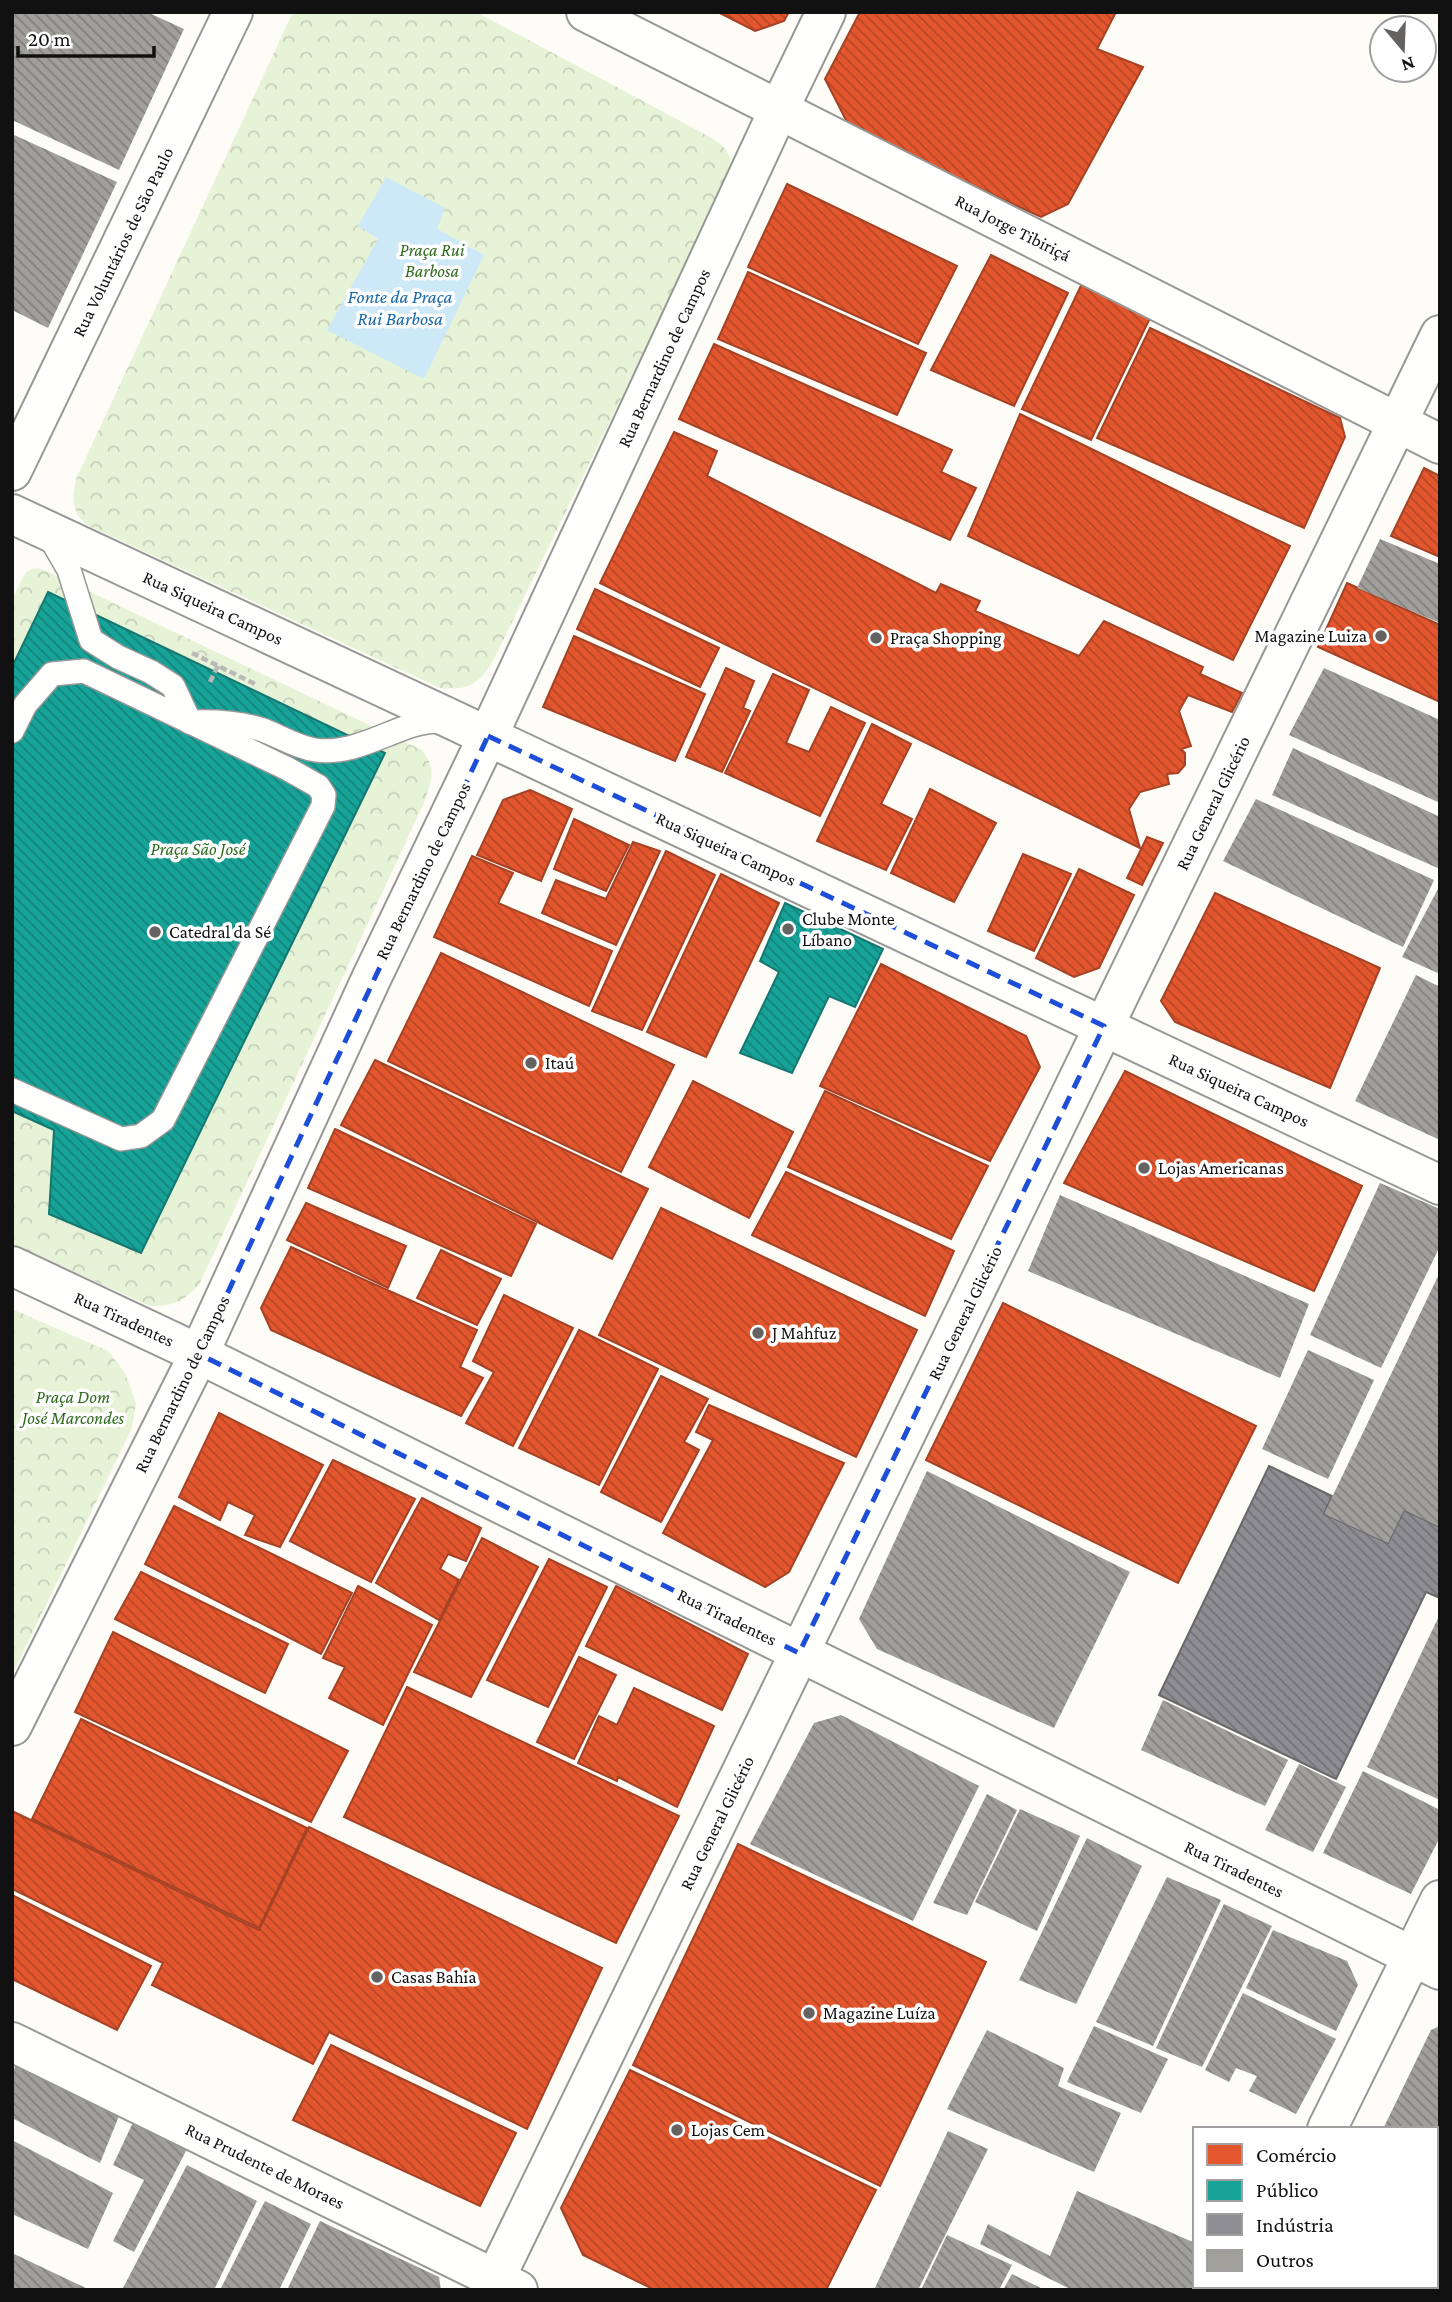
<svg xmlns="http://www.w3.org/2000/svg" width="1452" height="2302" font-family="'Crimson Pro',serif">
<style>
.park{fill:url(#park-crowns)}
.water{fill:#cde8f7}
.shops{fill:url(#shops-back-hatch);stroke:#a54225;stroke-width:2}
.public{fill:url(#public-back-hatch);stroke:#157770;stroke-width:2}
.industry{fill:url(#industry-back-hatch);stroke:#68686b;stroke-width:2}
.building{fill:url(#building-back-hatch)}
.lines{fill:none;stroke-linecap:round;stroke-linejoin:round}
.service-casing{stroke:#979795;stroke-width:26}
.minor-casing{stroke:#979795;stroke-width:42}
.tertiary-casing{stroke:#979795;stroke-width:42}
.path{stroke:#b9b9b8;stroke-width:4.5;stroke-dasharray:7 3.5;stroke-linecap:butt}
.service{stroke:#fffffe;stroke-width:23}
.minor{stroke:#fffffe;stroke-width:38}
.tertiary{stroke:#fffffe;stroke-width:38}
.marked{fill:none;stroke:#1d4ed8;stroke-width:5;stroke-dasharray:14 9;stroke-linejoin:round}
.poi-dot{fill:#646362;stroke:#fff;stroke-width:2.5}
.labels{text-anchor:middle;stroke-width:7;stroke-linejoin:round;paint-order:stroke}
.street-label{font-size:18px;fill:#111;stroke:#fff}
.park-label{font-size:18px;font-style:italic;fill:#2f6b1f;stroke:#fff}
.poi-label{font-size:18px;fill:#111;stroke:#fff;text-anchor:start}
.water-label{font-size:19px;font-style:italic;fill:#1768a6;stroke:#fff}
</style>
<defs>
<pattern id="park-crowns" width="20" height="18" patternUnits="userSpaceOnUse" patternTransform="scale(1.75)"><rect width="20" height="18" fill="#e7f3d7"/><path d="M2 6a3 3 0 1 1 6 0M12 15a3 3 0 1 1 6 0" fill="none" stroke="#c5cfb8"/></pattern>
<pattern id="shops-back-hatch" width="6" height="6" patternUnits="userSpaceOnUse" patternTransform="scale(1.75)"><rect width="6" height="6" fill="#e4572e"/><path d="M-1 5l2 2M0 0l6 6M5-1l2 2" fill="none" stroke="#b74726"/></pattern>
<pattern id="public-back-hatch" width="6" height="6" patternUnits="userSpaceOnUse" patternTransform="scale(1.75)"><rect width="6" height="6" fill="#17a398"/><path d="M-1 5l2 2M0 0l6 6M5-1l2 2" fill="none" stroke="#13837b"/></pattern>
<pattern id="industry-back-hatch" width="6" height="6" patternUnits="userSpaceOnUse" patternTransform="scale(1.75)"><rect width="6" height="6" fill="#8d8d92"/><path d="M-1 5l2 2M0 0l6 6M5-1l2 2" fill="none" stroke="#727276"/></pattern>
<pattern id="building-back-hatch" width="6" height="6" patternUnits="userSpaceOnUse" patternTransform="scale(1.75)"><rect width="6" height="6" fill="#a19f9c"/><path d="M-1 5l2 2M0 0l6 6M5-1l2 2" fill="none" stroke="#82807e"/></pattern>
</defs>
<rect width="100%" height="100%" fill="#fdfcf7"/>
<g class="park">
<path d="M293 12H476L710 137 723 146 731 158 730 172 724 187 494 659C480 683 469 691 440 688L87 525C71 511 72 498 76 479Z"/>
<path d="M34 568 42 569 422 750C437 771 432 779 424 803L199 1285C182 1302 175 1306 150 1306L12 1244V599L26 572Z"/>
<polygon points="12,1309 108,1351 125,1373 136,1403 132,1428 12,1675"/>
</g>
<polygon class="water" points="386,177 445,208 437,229 484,255 424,379 327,330 378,239 358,226"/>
<g class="shops">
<polygon points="718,12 789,12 784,21 755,31"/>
<polygon points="860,12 1116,12 1097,49 1143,67 1068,204 1041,217 850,128 825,79"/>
<polygon points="787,184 957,266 918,344 748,267"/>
<polygon points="991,255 1068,293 1014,406 931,370"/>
<polygon points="748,272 926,353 897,415 718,339"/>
<polygon points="1085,277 1153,312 1091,440 1022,409"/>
<polygon points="1150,328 1340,418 1345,437 1304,528 1097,438"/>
<polygon points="714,344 952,450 941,472 976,488 950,540 679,419"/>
<polygon points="1020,414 1290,546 1233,660 968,536"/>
<polygon points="674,432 717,451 707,476 936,593 941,584 980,601 975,611 1079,656 1104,621 1203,667 1200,674 1242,693 1232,712 1188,695 1179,711 1191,746 1181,749 1185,753 1185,765 1178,773 1167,774 1169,784 1140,792 1129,809 1140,848 600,583"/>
<polygon points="1424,468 1440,476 1440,557 1391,536"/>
<polygon points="1347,583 1440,625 1440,702 1318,647"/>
<polygon points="595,589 719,648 700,687 577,629"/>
<polygon points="574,636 705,694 675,761 543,707"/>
<polygon points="726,668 754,681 743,708 750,711 722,772 686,757"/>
<polygon points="773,674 809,690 786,743 809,752 831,707 865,723 820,816 725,773"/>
<polygon points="872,724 911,744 881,804 912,819 886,870 817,841"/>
<polygon points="930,789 996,823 954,902 891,873"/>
<polygon points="530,790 572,809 541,881 477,855 503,800"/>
<polygon points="574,819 629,845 606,891 554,869"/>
<polygon points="1147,837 1163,843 1142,885 1127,878"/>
<polygon points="633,842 660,851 616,945 542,913 556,880 606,899"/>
<polygon points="666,851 715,875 642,1030 592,1011"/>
<polygon points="1023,854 1071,874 1034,951 988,931"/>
<polygon points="472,856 513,873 498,903 612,951 589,1006 434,937"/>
<polygon points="1079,869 1134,895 1099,968 1074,977 1036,958"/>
<polygon points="721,874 779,903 706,1057 647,1032"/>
<polygon points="1215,893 1380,968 1330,1088 1175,1022 1161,1001"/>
<polygon points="441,953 674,1065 621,1172 388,1061"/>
<polygon points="881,964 1026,1036 1040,1067 990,1161 820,1086"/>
<polygon points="375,1060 648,1189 612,1259 341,1125"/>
<polygon points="1125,1071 1362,1186 1314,1291 1064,1183"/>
<polygon points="693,1081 793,1132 749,1218 649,1167"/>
<polygon points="825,1091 988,1166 951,1239 788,1167"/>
<polygon points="335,1129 536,1224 511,1276 308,1188"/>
<polygon points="786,1172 954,1251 925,1316 752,1235"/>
<polygon points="306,1203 406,1246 388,1288 287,1240"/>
<polygon points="661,1208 917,1330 856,1457 599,1335"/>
<polygon points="291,1247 477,1330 460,1367 483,1378 461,1416 271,1330 261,1308"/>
<polygon points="441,1250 501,1279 477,1325 417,1298"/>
<polygon points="504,1295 573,1328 513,1446 466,1423 494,1372 473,1361"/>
<polygon points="1003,1303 1256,1426 1178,1583 926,1460"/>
<polygon points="579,1330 658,1369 599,1485 519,1448"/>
<polygon points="661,1376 708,1399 684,1442 699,1450 661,1522 601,1492"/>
<polygon points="709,1405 844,1463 789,1572 765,1587 663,1533 713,1440 696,1432"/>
<polygon points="219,1413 323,1465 280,1547 245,1535 255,1515 228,1502 220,1520 179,1497"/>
<polygon points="333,1460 415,1499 371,1582 290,1541"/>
<polygon points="422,1498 481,1528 466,1561 448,1554 440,1569 459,1580 439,1620 376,1583"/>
<polygon points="174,1506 352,1593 321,1654 145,1564"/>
<polygon points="482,1538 538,1567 471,1697 414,1672"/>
<polygon points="549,1559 607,1587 548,1707 487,1680"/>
<polygon points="141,1572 288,1644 265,1693 115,1619"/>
<polygon points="358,1586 432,1625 383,1725 329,1698 345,1667 323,1658"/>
<polygon points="616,1586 748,1654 722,1710 586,1646"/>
<polygon points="113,1632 348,1751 311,1822 75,1712"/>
<polygon points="579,1657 616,1675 574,1759 537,1742"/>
<polygon points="407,1687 679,1816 616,1943 344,1817"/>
<polygon points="634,1688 714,1726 677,1807 618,1777 617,1781 578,1763 599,1716 617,1725"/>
<polygon points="81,1719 307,1828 259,1928 32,1819"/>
<polygon points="12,1811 259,1930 309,1827 602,1968 527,2129 329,2032 313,2064 152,1985 163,1963 12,1889"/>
<polygon points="738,1844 986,1962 880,2186 633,2065"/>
<polygon points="12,1895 151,1966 117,2030 12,1979"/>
<polygon points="331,2045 516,2133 480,2206 293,2120"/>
<polygon points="630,2070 876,2190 826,2290 655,2290 583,2255 561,2208"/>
</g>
<g class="public">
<polygon points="48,592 385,753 141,1253 49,1214 54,1130 12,1111 12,667"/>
<polygon points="785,903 883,949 855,1007 829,996 792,1073 740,1053 779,972 760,961"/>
</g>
<polygon class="industry" points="1269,1466 1332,1496 1324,1514 1388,1543 1404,1510 1440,1527 1440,1598 1426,1592 1336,1779 1159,1695"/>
<g class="building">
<polygon points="12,12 147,12 184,29 119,170 12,120"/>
<polygon points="12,134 117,182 48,328 12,310"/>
<polygon points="1380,539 1440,564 1440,623 1357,588"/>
<polygon points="1324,668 1440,720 1440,803 1289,735"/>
<polygon points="1293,748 1440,817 1440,869 1272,795"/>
<polygon points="1256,799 1434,880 1403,947 1223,861"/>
<polygon points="1440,885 1440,974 1402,957"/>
<polygon points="1416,975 1440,987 1440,1140 1355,1101"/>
<polygon points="1380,1183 1440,1209 1440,1246 1381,1368 1310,1335"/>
<polygon points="1060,1195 1309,1304 1280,1378 1028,1271"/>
<polygon points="1440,1272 1440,1527 1404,1510 1388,1543 1324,1514"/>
<polygon points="1308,1350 1374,1380 1328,1479 1262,1449"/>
<polygon points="927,1471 1130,1572 1054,1728 877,1649 859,1619"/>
<polygon points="1440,1614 1440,1800 1367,1767"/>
<polygon points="1163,1700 1288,1760 1265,1806 1141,1750"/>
<polygon points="841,1715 979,1786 913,1921 750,1844 814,1723"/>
<polygon points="1299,1764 1346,1787 1313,1852 1265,1830"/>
<polygon points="1363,1771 1440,1810 1440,1837 1411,1894 1323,1853"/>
<polygon points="987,1794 1017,1810 967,1915 933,1903"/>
<polygon points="1020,1809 1080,1836 1037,1931 975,1902"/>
<polygon points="1087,1838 1142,1866 1076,2004 1019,1980"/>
<polygon points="1167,1877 1221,1900 1153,2046 1096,2022"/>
<polygon points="1224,1904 1272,1926 1202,2067 1156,2048"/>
<polygon points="1273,1930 1347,1961 1358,1985 1336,2031 1246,1988"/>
<polygon points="1243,1993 1336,2039 1296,2114 1249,2091 1257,2076 1236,2068 1229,2082 1205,2070"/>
<polygon points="1094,2026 1168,2059 1141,2113 1067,2082"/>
<polygon points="1440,2026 1440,2171 1436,2170 1436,2129 1383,2129 1431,2030"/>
<polygon points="987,2030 1064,2068 1058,2086 1121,2113 1094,2172 947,2109"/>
<polygon points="18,2060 121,2111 100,2163 12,2118 12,2074"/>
<polygon points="135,2118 189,2145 134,2252 113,2241 144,2180 113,2165"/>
<polygon points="948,2131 988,2149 918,2290 874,2290"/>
<polygon points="12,2140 113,2193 88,2249 12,2214"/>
<polygon points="187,2165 257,2201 214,2290 122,2290"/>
<polygon points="1436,2184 1440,2185 1440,2290 1305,2290 1307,2286 1436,2286"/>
<polygon points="1077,2191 1195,2243 1195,2286 1205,2286 1204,2290 1072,2290 980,2244 988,2224 1050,2256"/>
<polygon points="265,2201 311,2224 279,2290 220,2290"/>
<polygon points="320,2221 439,2277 441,2290 287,2290"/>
<polygon points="947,2235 1012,2265 999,2290 921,2290"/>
<polygon points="12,2253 90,2290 12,2290"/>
<polygon points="1012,2274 1045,2290 1003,2290"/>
</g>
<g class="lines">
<defs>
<g id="service">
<path d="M47 532 69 570 91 640 118 657 151 672 173 686 190 722C214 721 237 722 260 729 278 735 295 747 315 750 350 755 381 735 413 725 423 722 434 721 445 720"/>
<polyline points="12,731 25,705 52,674 84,671 286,768 318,786 324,795 323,806 163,1120 141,1136 121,1139 12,1090"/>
</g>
<g id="minor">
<polyline points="586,12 1440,444"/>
<polyline points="12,471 233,12"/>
<polyline points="12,514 451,719 1440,1185"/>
<polyline points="12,1266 199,1354 1440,1970"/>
<polyline points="12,1726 199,1354 371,979 488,736 779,109 826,12"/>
<polyline points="1327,2129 1440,1900"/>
<polyline points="495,2279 1440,335"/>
<polyline points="1247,2290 1249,2286"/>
</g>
<polyline id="tertiary" points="12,2042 518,2290"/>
</defs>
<use href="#service" class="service-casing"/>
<use href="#minor" class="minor-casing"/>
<use href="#tertiary" class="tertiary-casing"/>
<g class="path">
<polyline points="192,653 257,685"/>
<polyline points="210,682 218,666"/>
</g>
<use href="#service" class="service"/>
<use href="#minor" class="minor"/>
<use href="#tertiary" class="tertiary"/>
</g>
<path class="marked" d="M488 736 1104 1026 799 1653 199 1354Z"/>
<g class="poi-dot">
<circle cx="1381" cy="636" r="7"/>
<circle cx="876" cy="638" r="7"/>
<circle cx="788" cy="929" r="7"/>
<circle cx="155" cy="932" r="7"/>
<circle cx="531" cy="1063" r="7"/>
<circle cx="1144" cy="1168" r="7"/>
<circle cx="758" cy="1333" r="7"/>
<circle cx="377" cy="1977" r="7"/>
<circle cx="809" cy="2013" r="7"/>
<circle cx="677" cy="2130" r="7"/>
</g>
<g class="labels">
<g class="street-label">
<text transform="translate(1013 228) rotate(27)" y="6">Rua Jorge Tibiriçá</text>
<text transform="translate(123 242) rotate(-64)" y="6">Rua Voluntários de São Paulo</text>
<text transform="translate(664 358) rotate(-65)" y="6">Rua Bernardino de Campos</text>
<text transform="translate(213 608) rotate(25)" y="6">Rua Siqueira Campos</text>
<text transform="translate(1213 803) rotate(-64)" y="6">Rua General Glicério</text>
<text transform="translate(726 849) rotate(25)" y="6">Rua Siqueira Campos</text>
<text transform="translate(423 871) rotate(-64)" y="6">Rua Bernardino de Campos</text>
<text transform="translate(1239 1090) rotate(25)" y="6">Rua Siqueira Campos</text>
<text transform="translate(965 1313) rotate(-64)" y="6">Rua General Glicério</text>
<text transform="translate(124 1319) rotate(25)" y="6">Rua Tiradentes</text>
<text transform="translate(182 1384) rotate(-64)" y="6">Rua Bernardino de Campos</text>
<text transform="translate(727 1617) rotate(26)" y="6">Rua Tiradentes</text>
<text transform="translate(717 1823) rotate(-64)" y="6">Rua General Glicério</text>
<text transform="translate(1234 1869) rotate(26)" y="6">Rua Tiradentes</text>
<text transform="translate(265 2166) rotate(26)" y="6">Rua Prudente de Moraes</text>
</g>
<g class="park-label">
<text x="432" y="256">Praça Rui<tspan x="432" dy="21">Barbosa</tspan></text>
<text x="198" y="855">Praça São José</text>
<text x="73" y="1403">Praça Dom<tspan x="73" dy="21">José Marcondes</tspan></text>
</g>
<g class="poi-label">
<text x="1367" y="642" text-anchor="end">Magazine Luiza</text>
<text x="890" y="644">Praça Shopping</text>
<text x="802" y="925">Clube Monte<tspan x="802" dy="21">Líbano</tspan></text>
<text x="169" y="938">Catedral da Sé</text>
<text x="545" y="1069">Itaú</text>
<text x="1158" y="1174">Lojas Americanas</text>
<text x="772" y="1339">J Mahfuz</text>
<text x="391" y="1983">Casas Bahia</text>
<text x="823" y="2019">Magazine Luíza</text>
<text x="691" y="2136">Lojas Cem</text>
</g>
<g class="water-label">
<text x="400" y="303">Fonte da Praça<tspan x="400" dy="22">Rui Barbosa</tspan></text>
</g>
</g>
<rect width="1452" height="2302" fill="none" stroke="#111111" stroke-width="28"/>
<rect x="1193" y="2127" width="245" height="161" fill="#ffffff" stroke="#a0a0a0" stroke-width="2"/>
<rect x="1207" y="2144" width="35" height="21" fill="#e4572e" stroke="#a0a0a0" stroke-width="2"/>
<text x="1256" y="2162" font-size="21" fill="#111111">Comércio</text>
<rect x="1207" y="2180" width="35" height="21" fill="#17a398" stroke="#a0a0a0" stroke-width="2"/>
<text x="1256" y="2197" font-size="21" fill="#111111">Público</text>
<rect x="1207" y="2214" width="35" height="21" fill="#8d8d92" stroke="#a0a0a0" stroke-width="2"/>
<text x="1256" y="2232" font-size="21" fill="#111111">Indústria</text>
<rect x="1207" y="2250" width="35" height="21" fill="#a19f9c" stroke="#a0a0a0" stroke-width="2"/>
<text x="1256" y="2267" font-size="21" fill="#111111">Outros</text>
<g transform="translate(1403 49) rotate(161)"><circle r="33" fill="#ffffff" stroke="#a0a0a0" stroke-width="2"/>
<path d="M0-5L12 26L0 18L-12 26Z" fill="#646362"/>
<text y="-10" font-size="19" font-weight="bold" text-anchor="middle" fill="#111111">N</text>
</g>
<path d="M18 46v10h136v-10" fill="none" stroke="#111111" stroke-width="3.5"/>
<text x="28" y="46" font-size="21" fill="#111111" stroke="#ffffff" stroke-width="5" paint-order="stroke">20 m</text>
</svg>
